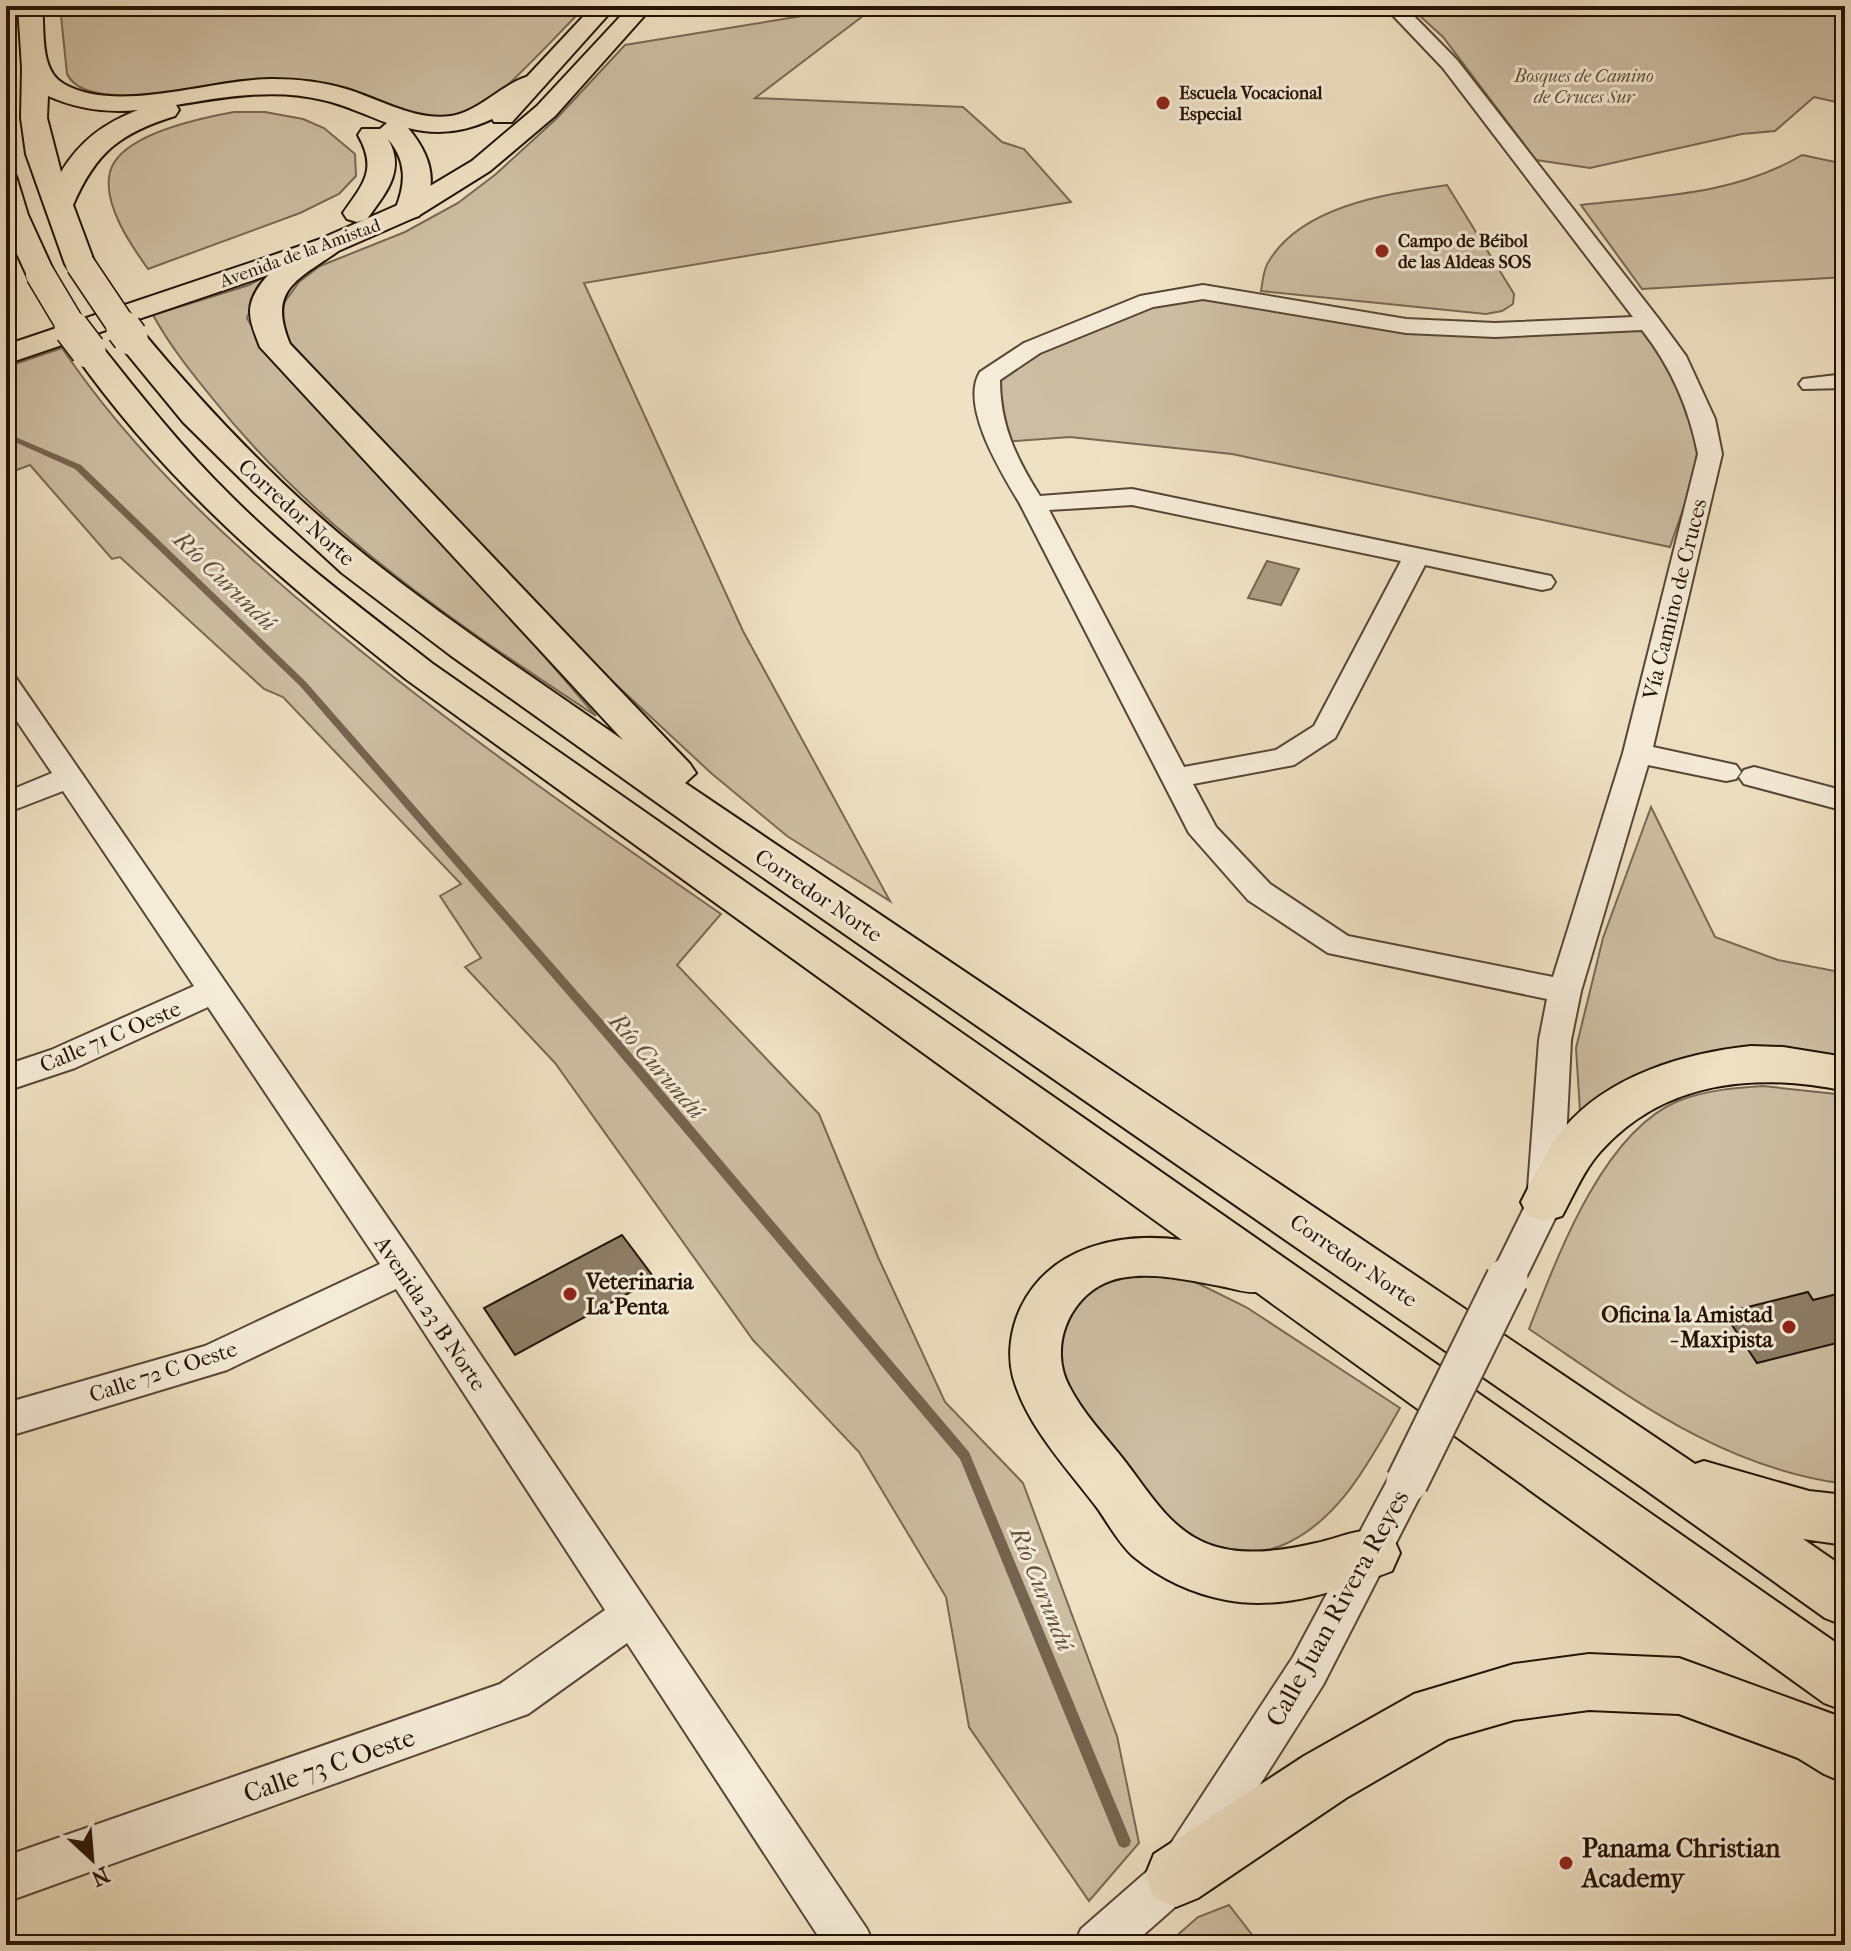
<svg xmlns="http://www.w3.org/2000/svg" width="1851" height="1951" font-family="'IM FELL French Canon',serif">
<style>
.green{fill:#cdbea3;stroke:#796854;stroke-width:2}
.water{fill:#aa9b82;stroke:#756450;stroke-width:2}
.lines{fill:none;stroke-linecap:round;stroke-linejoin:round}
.stream{fill:#756450;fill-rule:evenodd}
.building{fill:#8e7e67;stroke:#251204;stroke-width:2}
.minor-casing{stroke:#584634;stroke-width:4}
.major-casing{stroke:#251204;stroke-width:4}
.highway-casing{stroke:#251204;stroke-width:4}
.minor{fill:#f5ecd8;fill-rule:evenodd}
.major{fill:#efe1c3;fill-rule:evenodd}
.highway{fill:#efe1c3;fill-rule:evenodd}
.minor-bridge-casing{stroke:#584634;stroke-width:45;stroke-linecap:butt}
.highway-bridge-far1-casing{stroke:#251204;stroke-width:31;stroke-linecap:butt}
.highway-bridge-casing{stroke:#251204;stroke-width:38;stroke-linecap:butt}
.minor-bridge{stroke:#f5ecd8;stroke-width:41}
.highway-bridge-far1{stroke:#efe1c3;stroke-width:28}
.highway-bridge{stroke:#efe1c3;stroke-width:35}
.poi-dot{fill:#8f2418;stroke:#f5ecd8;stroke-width:3}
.labels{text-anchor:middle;stroke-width:6;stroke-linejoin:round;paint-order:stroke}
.far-park-label{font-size:18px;font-style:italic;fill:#604e3c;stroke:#f5ecd8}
.far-poi-label{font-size:18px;font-weight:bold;fill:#251204;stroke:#f5ecd8;text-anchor:start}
.far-street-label{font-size:18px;fill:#251204;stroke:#f5ecd8}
.street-label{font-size:22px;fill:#251204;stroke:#f5ecd8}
.poi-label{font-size:22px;font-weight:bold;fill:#251204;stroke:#f5ecd8;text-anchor:start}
.water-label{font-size:24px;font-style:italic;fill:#61503d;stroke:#f5ecd8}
.near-street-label{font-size:26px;fill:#251204;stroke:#f5ecd8}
.near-poi-label{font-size:26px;font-weight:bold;fill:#251204;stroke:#f5ecd8;text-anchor:start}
</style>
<rect width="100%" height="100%" fill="#efe1c3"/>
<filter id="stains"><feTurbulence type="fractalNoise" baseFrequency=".0025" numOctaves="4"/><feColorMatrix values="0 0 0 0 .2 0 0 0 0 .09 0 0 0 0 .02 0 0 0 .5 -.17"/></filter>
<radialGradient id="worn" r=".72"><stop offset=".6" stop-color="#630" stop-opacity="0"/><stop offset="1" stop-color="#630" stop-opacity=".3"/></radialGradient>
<g class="green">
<path d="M60 6H586C564 27 494 105 471 113 425 129 386 98 343 87 313 79 277 81 246 82 208 84 87 116 67 74Z"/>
<polygon points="863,6 876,6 755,98 963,107 1002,142 1024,149 1071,202 584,283 743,631 890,901 787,836 711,773 582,653 293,348 284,333 281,307 299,282 320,266 405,232 458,203 496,174 556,119 625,45"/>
<polygon points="1409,6 1845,6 1845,104 1814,97 1775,131 1742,134 1590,168 1536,160 1443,37"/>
<path d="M234 112H265L303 119 324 128 355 154 356 176 339 194 300 213 148 269C131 245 102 204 110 172 120 134 201 118 234 112Z"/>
<path d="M1802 155 1845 164V277L1642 289 1581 205C1656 196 1736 195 1802 155Z"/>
<path d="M1447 185 1514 294 1513 304 1502 311 1486 314 1261 291C1263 281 1263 269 1269 261 1303 205 1388 194 1447 185Z"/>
<path d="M282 267 258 289 247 318 264 349 430 524 596 716C456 624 318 531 213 399 191 372 170 346 153 315L249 285Z"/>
<path d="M1203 295 1404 330 1645 326C1667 358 1697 411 1697 451 1697 474 1678 523 1670 547L1232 454 1070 437 1001 442 994 378 1035 350 1151 304Z"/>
<path d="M62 348C137 459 236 549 340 634 462 734 591 824 721 914L677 965 819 1114 878 1257 945 1402 1023 1483 1117 1736 1139 1843 1089 1901 969 1727 946 1597 859 1452 753 1340 555 1063 465 967 481 958 440 896 461 884 283 697 264 689 120 557 112 559 30 465 6 474V367Z"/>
<polygon points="1651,807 1715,937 1778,960 1845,973 1845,1070 1762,1056 1581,1127 1576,1048 1603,938"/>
<path d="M1763 1086 1845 1095V1484C1719 1467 1632 1398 1529 1329 1557 1258 1602 1133 1678 1101 1706 1090 1734 1088 1763 1086Z"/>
<path d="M1177 1273 1246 1307 1400 1408C1371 1458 1341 1520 1283 1545 1252 1558 1213 1553 1184 1534 1150 1512 1115 1455 1092 1422 1084 1410 1073 1399 1068 1386 1058 1365 1057 1336 1069 1316 1089 1277 1139 1274 1177 1273Z"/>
<polygon points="1229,1905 1260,1945 1166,1945 1198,1917"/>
</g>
<polygon class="water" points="1267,561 1299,569 1281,605 1248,598"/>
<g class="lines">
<polygon class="stream" points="6,433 81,465 306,682 612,1031 969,1452 1131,1841 1129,1846 1124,1848 1119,1846 960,1459 604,1037 300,686 75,469 6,438"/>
</g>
<g class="building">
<polygon points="622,1235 655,1279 515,1355 484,1308"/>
<polygon points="1808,1292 1813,1300 1845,1292 1845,1341 1757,1363 1724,1313"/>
</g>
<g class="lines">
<defs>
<g id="minor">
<path d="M1384 6H1404L1457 60 1658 318 1686 356 1715 419 1722 454 1653 747 1736 765 1741 772 1736 779 1726 781 1648 765 1581 991 1571 1040 1563 1202 1520 1290 1507 1294 1494 1290 1489 1279 1527 1202 1539 1040 1547 999 1328 953 1248 900 1189 833 1020 504C1003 475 959 406 980 372L1024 343 1140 296 1203 285 1406 319 1495 323 1633 317 1443 68ZM1203 299 1406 333 1495 337 1642 330C1671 367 1689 408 1698 454L1623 753 1553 977 1348 936 1270 884 1216 827 1193 784 1294 765 1335 738 1425 565 1542 590 1551 588 1555 582 1551 576 1132 489 1040 496C1016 458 1000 425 1000 380L1040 353 1153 307ZM1132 505 1401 561 1314 726 1276 750 1184 767 1049 510Z"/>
<polygon points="1845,374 1845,388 1803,389 1799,384 1803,379"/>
<polygon points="6,675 16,678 416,1259 867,1929 874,1945 824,1945 627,1643 528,1714 6,1902 6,1856 500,1684 605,1610 396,1289 227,1370 6,1437 6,1403 205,1346 380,1264 208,1007 75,1068 6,1091 6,1065 51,1050 194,986 63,791 6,813 6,792 52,773 6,705"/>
<polygon points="1754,767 1845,791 1845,811 1744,784 1739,777 1744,770"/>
<polygon points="1407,1465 1421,1470 1427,1482 1421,1494 1323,1685 1192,1892 1132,1945 1074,1945 1081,1929 1160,1860 1293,1657 1393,1470"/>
</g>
<g id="major">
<polygon points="593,6 616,6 512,122 494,122 491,117 494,112"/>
<polygon points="630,6 653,6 555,116 490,171 418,216 336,252 6,364 6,345 318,240 400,204 472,161 537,106"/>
</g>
<g id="highway">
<path d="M18 6H42C45 31 39 70 64 84 119 115 213 78 274 79 298 79 323 82 346 89 380 99 414 121 451 116 483 112 515 69 543 76L547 82C541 91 531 96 522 102 486 126 451 139 408 128 431 155 440 185 419 216L409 219 399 216 395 210C406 184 407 161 388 139 406 170 386 193 367 219L357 222 347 219 343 213C363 184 378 170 358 135L362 129H380L387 123C366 115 345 105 323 100 275 88 224 97 176 105L179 110 175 116C120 133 96 152 73 205L95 264 91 270 80 273 69 270 65 264 26 154 21 118 22 68ZM48 96C77 109 106 113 138 110 104 123 80 141 61 172L47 118Z"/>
<polygon points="6,174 16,176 28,215 55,274 51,280 40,283 29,280 6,230"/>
<path d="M327 237 337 240 342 246 337 252C297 280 267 290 290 344L690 764 696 773 685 783 1695 1464 1704 1461 1809 1491 1845 1495V1545L1803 1539 1845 1568V1626L1825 1618 1643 1488 722 849 450 655 342 573 255 493 183 422 119 344 114 337 119 330 130 328 141 330C210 413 285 492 370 559 451 623 538 681 623 740L260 347C256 336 250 324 250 311 250 281 300 244 327 237Z"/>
<path d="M88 341 99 343C141 396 183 449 231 496 293 558 364 610 433 664L1845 1649V1711L1824 1703 1256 1292C1244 1293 1232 1288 1220 1286 1187 1280 1138 1268 1105 1283 1068 1300 1049 1348 1069 1386 1083 1414 1108 1439 1127 1464 1150 1494 1171 1530 1208 1544 1241 1557 1282 1551 1316 1543 1345 1537 1362 1524 1392 1535L1400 1553 1392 1571C1342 1590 1281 1611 1226 1600 1193 1594 1161 1579 1134 1557 1120 1545 1109 1525 1098 1509 1068 1469 1027 1427 1013 1377 1007 1354 1011 1328 1021 1307 1051 1246 1120 1232 1182 1240L407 680C280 579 166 485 72 350L77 343Z"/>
<path d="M1751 1046 1783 1047 1845 1057V1091C1757 1072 1664 1080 1600 1152 1584 1170 1574 1194 1562 1216L1545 1221 1528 1216 1521 1202C1534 1177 1546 1150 1564 1128 1609 1075 1685 1053 1751 1046Z"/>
<polygon points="1589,1654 1679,1658 1838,1716 1845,1720 1845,1783 1824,1774 1798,1758 1679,1714 1589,1710 1514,1720 1448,1739 1346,1798 1198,1898 1176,1907 1154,1898 1145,1876 1154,1854 1304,1756 1414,1694 1514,1664"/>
</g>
</defs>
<use href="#minor" class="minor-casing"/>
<use href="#major" class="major-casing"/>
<use href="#highway" class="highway-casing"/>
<use href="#minor" class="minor"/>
<use href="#major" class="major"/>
<use href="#highway" class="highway"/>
<defs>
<polyline id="minor-bridge" points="1407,1482 1507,1279"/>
<g id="highway-bridge-far1">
<polyline points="80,264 125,331"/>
<polyline points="40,274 74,331"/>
</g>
<g id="highway-bridge">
<polyline points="72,329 88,350"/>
<polyline points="124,329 130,337"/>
</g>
</defs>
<use href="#minor-bridge" class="minor-bridge-casing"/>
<use href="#highway-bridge-far1" class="highway-bridge-far1-casing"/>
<use href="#highway-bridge" class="highway-bridge-casing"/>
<use href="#minor-bridge" class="minor-bridge"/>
<use href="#highway-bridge-far1" class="highway-bridge-far1"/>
<use href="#highway-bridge" class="highway-bridge"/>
</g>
<g class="poi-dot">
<circle cx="1163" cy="103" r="8"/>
<circle cx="1382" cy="251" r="8"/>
<circle cx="570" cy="1294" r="8"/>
<circle cx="1789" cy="1327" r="8"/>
<circle cx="1566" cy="1863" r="8"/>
</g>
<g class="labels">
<g class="far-park-label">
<text x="1584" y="82">Bosques de Camino<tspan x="1584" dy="21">de Cruces Sur</tspan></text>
</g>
<g class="far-poi-label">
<text x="1179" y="99">Escuela Vocacional<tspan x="1179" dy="21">Especial</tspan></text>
<text x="1398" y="247">Campo de Béibol<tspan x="1398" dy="21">de las Aldeas SOS</tspan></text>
</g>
<g class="far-street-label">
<text transform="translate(300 253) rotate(-20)" y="6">Avenida de la Amistad</text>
</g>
<g class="street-label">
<text transform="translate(297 512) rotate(42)" y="8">Corredor Norte</text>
<text transform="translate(1674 599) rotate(-76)" y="8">Vía Camino de Cruces</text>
<text transform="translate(819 895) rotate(34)" y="8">Corredor Norte</text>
<text transform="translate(110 1036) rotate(-23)" y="8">Calle 71 C Oeste</text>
<text transform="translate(1354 1260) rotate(34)" y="8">Corredor Norte</text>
<text transform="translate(431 1313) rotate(56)" y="8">Avenida 23 B Norte</text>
<text transform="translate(163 1371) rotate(-18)" y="8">Calle 72 C Oeste</text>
</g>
<g class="poi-label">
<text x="586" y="1289">Veterinaria<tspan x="586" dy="25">La Penta</tspan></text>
<text x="1773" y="1322" text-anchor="end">Oficina la Amistad<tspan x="1773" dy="25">- Maxipista</tspan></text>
</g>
<g class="water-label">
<text transform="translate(225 581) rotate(44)" y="8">Río Curundú</text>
<text transform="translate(657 1066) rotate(49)" y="8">Río Curundú</text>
<text transform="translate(1042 1589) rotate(68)" y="8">Río Curundú</text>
</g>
<g class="near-street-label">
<text transform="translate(1337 1608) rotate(-61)" y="9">Calle Juan Rivera Reyes</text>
<text transform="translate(329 1765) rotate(-19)" y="9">Calle 73 C Oeste</text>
</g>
<g class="near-poi-label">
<text x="1582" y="1857">Panama Christian<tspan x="1582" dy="30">Academy</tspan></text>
</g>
</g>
<rect width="1851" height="1951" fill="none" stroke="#efe1c3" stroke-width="32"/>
<rect x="8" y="8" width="1835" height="1935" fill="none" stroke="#251204" stroke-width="4"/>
<rect x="16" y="16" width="1819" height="1919" fill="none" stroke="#251204" stroke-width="2"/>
<g transform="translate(92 1859) rotate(154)" stroke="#f5ecd8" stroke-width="6" paint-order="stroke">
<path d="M0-6L14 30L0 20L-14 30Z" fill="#251204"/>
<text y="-12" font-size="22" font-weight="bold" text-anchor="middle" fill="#251204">N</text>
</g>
<rect width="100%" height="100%" filter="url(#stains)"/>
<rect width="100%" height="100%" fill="url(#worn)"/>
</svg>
